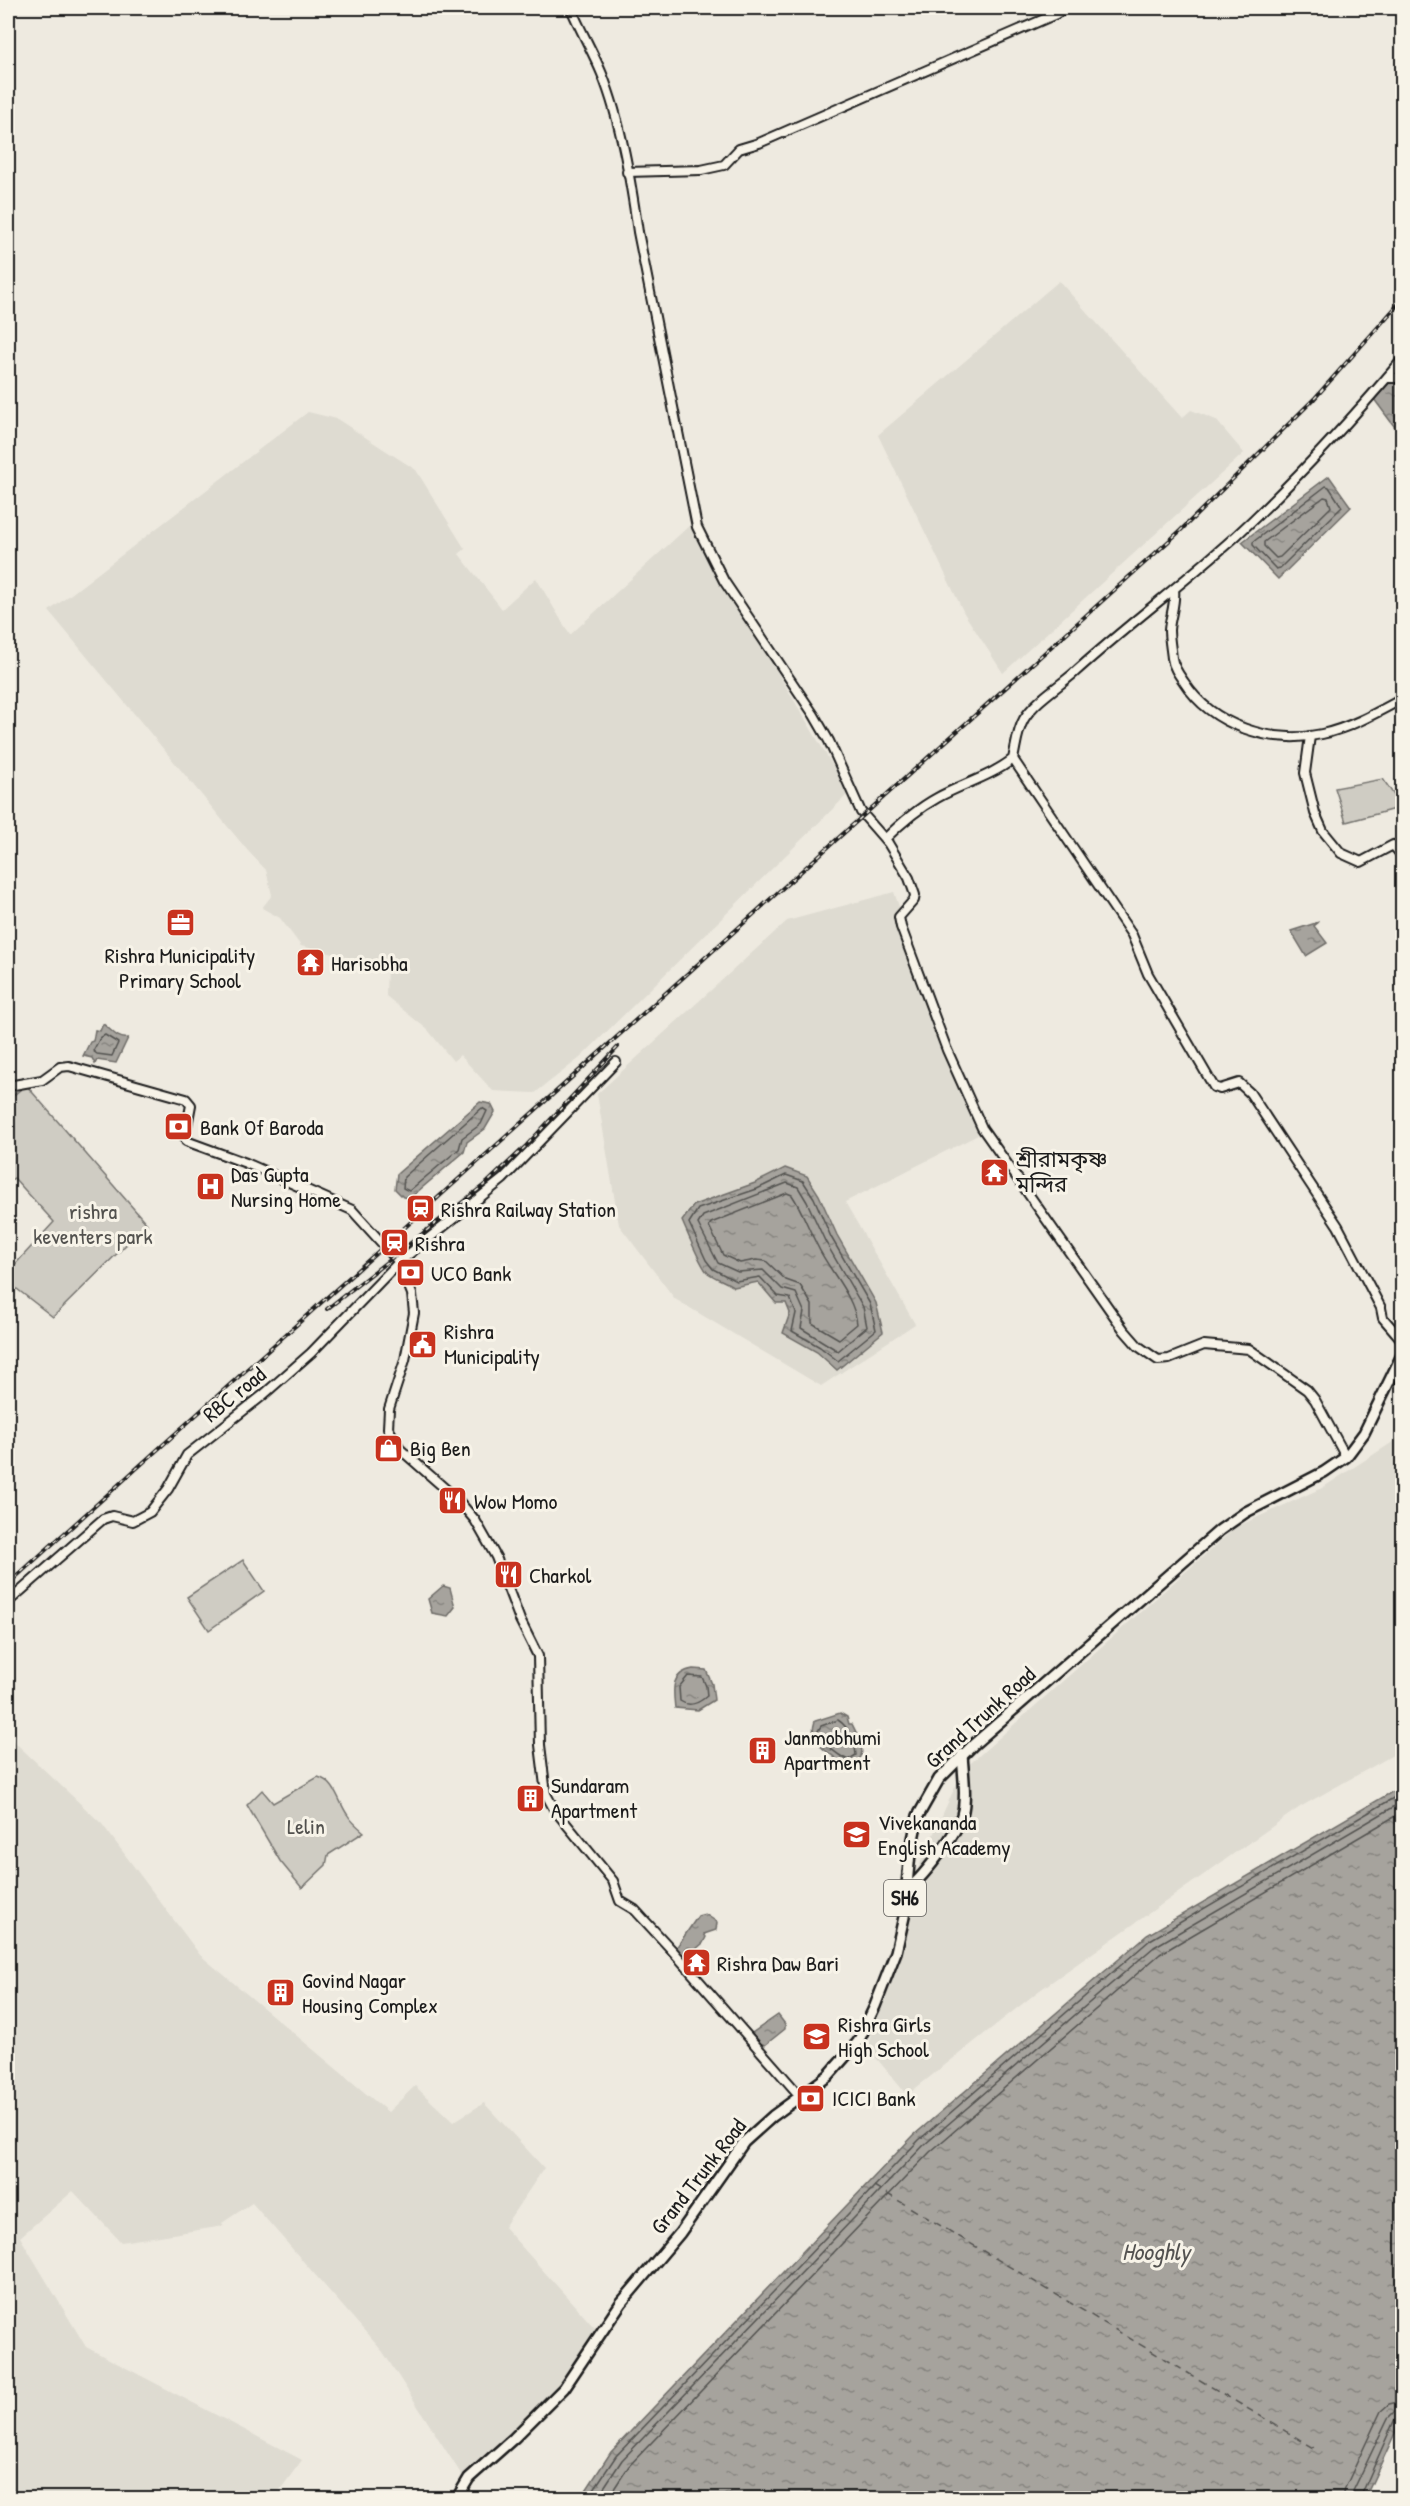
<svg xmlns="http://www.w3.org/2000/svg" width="1410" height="2506" font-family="'Patrick Hand','Noto Sans Bengali',sans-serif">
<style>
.built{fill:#dedbd1}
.green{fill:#cfccc3;stroke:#767470;stroke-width:1.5}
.water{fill:url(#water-ripples);stroke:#6f6d69;stroke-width:1.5}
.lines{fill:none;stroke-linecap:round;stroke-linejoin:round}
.shore{stroke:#535250;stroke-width:1.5}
.ferry{stroke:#535250;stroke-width:1.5;stroke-dasharray:8 6;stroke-linecap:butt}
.minor-casing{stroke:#1c1c1c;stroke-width:12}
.major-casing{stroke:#1c1c1c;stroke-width:14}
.minor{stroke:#f7f3e8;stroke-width:8}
.major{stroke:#f7f3e8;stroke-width:9}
.rail-casing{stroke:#1c1c1c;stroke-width:4}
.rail{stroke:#f7f3e8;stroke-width:1.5;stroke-dasharray:4.5;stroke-linecap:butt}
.labels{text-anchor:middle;stroke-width:6;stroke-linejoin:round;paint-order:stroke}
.shield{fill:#f7f3e8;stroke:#5e5c59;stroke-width:1.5}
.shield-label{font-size:21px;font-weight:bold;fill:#1c1c1c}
.poi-label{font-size:22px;fill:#1c1c1c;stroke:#f7f3e8;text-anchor:start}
.park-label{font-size:22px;fill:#52514e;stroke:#f7f3e8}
.street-label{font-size:22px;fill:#1c1c1c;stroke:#f7f3e8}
.water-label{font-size:24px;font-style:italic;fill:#535250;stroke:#f7f3e8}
</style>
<defs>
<pattern id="water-ripples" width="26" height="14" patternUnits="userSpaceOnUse" patternTransform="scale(1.5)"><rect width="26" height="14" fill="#a6a39d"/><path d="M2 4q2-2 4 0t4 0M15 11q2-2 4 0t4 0" fill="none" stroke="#86847f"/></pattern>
</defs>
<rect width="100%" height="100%" fill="#eeeae0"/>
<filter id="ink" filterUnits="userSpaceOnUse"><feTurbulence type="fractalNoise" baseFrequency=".0167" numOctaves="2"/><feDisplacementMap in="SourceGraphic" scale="12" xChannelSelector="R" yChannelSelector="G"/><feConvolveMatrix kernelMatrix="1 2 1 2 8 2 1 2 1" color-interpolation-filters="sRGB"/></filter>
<g filter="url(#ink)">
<g class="built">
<polygon points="1059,281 1182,418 1191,410 1216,420 1244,453 1003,673 964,613 878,435"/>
<polygon points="308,412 337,419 416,470 465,549 459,554 502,609 536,578 570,635 690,525 849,793 580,1058 535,1093 493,1091 460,1055 453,1061 428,1030 386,996 387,967 301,946 280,918 262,908 272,895 266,870 248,851 49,611"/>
<polygon points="894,892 978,1135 845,1202 915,1324 821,1386 675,1299 619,1225 597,1094 787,921"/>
<polygon points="1402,1436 1402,1750 1300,1807 1040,1990 907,2095 868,2048 921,1861 963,1770 1236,1527 1322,1488"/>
<polygon points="8,1736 102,1824 200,1955 388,2112 415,2086 453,2122 484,2103 544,2168 504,2227 602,2336 470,2488 383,2352 252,2203 222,2223 224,2226 121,2242 73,2191 20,2237 86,2347 302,2460 274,2498 8,2498"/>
</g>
<g class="green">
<polygon points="1383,779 1402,807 1346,822 1335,788"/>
<polygon points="26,1085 147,1224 53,1317 8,1282 8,1272 54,1222 14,1178 8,1182 8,1100"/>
<polygon points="243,1560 264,1591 209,1630 187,1597"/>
<path d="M318 1777C336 1782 338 1801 347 1814 351 1821 358 1827 364 1832L328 1855 326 1865 302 1888 280 1861 247 1805 262 1790 273 1803Z"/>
</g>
<g class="water">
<path d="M1402 380V422L1394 426 1374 399C1376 386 1391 381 1402 380Z"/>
<polygon points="1329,476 1351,507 1278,579 1242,542"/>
<polygon points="1319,922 1314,926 1327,943 1306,956 1291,931"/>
<path d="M103 1024C111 1029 117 1040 128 1038L116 1063 97 1060 95 1064 92 1058 83 1056 90 1042 93 1041 95 1030 100 1031Z"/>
<polygon points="480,1102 491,1104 495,1112 485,1129 467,1142 464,1152 410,1198 403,1197 395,1189 397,1174"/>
<path d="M785 1168 807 1176 819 1195 837 1235 876 1303 883 1332 837 1370 817 1352 783 1333 790 1313 786 1303H776L758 1282 734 1287C726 1281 716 1279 708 1273 701 1267 687 1232 682 1221L694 1205 755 1183Z"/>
<polygon points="443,1586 450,1588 455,1607 448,1616 432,1613 428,1599"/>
<path d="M693 1669 706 1670 712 1684 714 1700 698 1710 675 1708C673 1690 670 1673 693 1669Z"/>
<path d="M840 1713 847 1717 849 1724H852C862 1744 871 1761 843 1770 838 1750 805 1750 815 1721Z"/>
<polygon points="1402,1786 1402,2418 1365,2498 581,2498 611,2452 914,2135 1147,1935"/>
<polygon points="705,1914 717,1922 716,1930 704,1934 706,1937 703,1943 683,1960 674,1951 698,1916"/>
<polygon points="778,2015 785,2024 785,2029 765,2045 759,2043 752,2033"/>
</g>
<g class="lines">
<g class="shore">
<polygon points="1326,486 1329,487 1342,507 1280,568 1276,569 1253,545 1253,542"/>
<polygon points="1324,497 1328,498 1331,507 1280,557 1276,558 1264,546 1264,542"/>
<polygon points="105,1035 118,1043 112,1056 97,1054 93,1051 100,1038"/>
<polygon points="482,1108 487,1111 481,1124 462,1138 459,1149 409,1191 403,1188 404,1177"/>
<polygon points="786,1175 803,1181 814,1198 831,1237 870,1304 876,1330 838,1361 820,1347 792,1331 796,1313 790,1298 778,1296 760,1277 736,1281 713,1269 706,1260 689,1223 698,1209 757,1189"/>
<polygon points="787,1183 798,1187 807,1202 825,1241 863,1307 867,1327 838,1351 801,1328 804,1311 796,1293 782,1289 763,1270 738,1272 718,1263 698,1224 703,1216"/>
<path d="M787 1193 792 1195C802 1210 808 1228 817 1245 829 1271 854 1295 857 1324L839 1339 812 1323V1305L800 1285 786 1280 766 1261 756 1260 740 1263 723 1255 709 1226 711 1223Z"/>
<path d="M688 1676 702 1677 706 1686 707 1696C699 1703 690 1708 680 1701L679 1687Z"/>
<path d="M838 1720C849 1727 855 1742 856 1755L848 1760C837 1755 822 1743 818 1731L821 1726Z"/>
<polyline points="588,2498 616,2456 919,2140 1150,1940 1402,1793"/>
<polyline points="597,2498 622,2460 924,2145 1154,1947 1402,1802"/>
<polyline points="608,2498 629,2466 930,2152 1160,1954 1402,1812"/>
<polyline points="1343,2498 1345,2488 1381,2411 1389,2404 1402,2401"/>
<polyline points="1352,2498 1353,2491 1388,2418 1394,2412 1402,2410"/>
<polyline points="1360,2498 1394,2421 1402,2417"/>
</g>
<polyline class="ferry" points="874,2186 1319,2451"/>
<defs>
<g id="minor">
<path d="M571 8C580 30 593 52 602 74 621 121 631 183 638 232L697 527 724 581 814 715 829 741 861 812 888 843 909 878 915 895 914 900 899 917 901 927 947 1050 982 1128 1124 1330 1138 1346 1158 1360 1169 1359 1204 1345 1249 1349 1307 1390 1315 1400 1346 1457"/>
<polyline points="627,172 701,170 724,165 739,149 759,143 1056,14 1065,8"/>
<polyline points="1388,378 1402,378"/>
<path d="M1174 589C1176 603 1170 616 1169 630 1169 638 1171 649 1172 658 1173 667 1179 675 1184 682 1212 726 1272 745 1322 734 1350 728 1378 712 1402 699"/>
<polyline points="1310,736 1305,773 1315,813 1323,831 1341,853 1361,862 1393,845 1402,856"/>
<polyline points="1013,759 1132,935 1148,974 1214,1087 1220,1089 1239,1083 1250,1093 1338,1226 1381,1308 1383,1318 1402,1340"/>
<path d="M885 839C901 823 917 809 937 798 962 784 990 777 1013 759 1016 746 1017 731 1024 719 1035 701 1058 687 1074 673 1127 625 1184 583 1237 535 1296 480 1350 421 1402 360"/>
<polyline points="8,1086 42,1080 60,1067 69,1066 186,1099 191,1105 185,1136 186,1141 246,1163 352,1210 399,1262 412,1294 414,1313 405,1360 389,1409 388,1428 401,1450 457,1499 475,1520 496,1557 520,1620 538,1656 540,1745 546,1794 554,1809 613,1881 620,1901 635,1910 671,1949 801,2097"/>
<polyline points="8,1602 103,1519 112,1516 133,1521 150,1512 168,1489 187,1455 262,1396 311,1353 399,1262 503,1179 616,1062"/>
</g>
<g id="major">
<path d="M906 1890C921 1881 957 1833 962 1815 967 1797 963 1773 962 1754"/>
<polyline points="457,2498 469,2478 514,2438 564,2388 621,2303 680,2233 744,2142 773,2116 828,2076 858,2042 875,2006 896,1952 904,1917 910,1853 918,1816 939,1779 973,1745 1220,1530 1246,1512 1324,1472 1346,1457 1364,1433 1402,1355"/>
</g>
</defs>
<use href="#minor" class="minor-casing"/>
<use href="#major" class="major-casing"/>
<use href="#minor" class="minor"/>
<use href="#major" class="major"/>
<defs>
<g id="rail">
<polyline points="327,1309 488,1182 525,1147 618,1047"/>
<polyline points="8,1584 1180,531 1314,399 1402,300"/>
</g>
</defs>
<use href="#rail" class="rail-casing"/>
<use href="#rail" class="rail"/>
</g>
</g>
<defs>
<symbol id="office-square" viewBox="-11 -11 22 22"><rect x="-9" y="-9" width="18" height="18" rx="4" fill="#c8321e" stroke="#f7f3e8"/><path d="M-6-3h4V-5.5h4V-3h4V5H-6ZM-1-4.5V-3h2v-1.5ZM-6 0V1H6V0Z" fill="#fff"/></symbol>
<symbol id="temple-square" viewBox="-11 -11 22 22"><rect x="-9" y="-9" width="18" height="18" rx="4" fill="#c8321e" stroke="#f7f3e8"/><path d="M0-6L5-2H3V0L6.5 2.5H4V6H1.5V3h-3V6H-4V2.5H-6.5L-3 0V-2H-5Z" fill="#fff"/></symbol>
<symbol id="bank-square" viewBox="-11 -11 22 22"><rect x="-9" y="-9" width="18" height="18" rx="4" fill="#c8321e" stroke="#f7f3e8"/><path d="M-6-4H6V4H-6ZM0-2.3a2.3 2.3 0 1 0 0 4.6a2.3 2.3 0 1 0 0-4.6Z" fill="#fff"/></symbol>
<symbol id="hospital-square" viewBox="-11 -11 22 22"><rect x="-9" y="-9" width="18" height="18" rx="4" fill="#c8321e" stroke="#f7f3e8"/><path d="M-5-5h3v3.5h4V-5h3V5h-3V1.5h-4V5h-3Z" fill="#fff"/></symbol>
<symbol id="station-square" viewBox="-11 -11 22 22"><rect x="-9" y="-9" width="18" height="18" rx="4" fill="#c8321e" stroke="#f7f3e8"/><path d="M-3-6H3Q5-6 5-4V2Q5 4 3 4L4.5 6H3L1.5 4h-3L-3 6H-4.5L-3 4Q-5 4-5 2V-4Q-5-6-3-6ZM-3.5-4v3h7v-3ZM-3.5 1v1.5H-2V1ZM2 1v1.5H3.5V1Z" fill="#fff"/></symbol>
<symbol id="civic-square" viewBox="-11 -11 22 22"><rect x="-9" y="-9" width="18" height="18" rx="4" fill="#c8321e" stroke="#f7f3e8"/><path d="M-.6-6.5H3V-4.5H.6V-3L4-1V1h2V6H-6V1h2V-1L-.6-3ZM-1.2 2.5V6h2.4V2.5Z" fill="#fff"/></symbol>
<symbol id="shop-square" viewBox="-11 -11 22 22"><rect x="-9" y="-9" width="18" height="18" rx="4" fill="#c8321e" stroke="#f7f3e8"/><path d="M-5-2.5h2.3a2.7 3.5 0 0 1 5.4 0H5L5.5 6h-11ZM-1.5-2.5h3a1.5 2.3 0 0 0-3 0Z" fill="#fff"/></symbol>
<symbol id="restaurant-square" viewBox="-11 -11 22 22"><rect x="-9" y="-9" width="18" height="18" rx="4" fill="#c8321e" stroke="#f7f3e8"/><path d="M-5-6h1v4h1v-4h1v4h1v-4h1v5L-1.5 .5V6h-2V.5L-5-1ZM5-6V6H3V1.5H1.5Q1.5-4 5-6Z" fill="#fff"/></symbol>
<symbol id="building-square" viewBox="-11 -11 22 22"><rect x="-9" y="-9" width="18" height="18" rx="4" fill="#c8321e" stroke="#f7f3e8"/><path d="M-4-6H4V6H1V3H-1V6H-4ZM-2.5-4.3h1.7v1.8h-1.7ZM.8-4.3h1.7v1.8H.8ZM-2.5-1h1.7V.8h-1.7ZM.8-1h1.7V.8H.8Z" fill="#fff"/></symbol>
<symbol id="school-square" viewBox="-11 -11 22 22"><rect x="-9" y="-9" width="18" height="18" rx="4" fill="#c8321e" stroke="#f7f3e8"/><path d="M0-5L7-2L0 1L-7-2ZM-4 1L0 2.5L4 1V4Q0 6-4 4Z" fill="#fff"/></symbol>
</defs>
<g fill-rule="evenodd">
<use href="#office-square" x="164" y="906" width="33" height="33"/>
<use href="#temple-square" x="294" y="946" width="33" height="33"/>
<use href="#bank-square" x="162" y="1110" width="33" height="33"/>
<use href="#temple-square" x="978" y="1156" width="33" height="33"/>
<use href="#hospital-square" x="194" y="1170" width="33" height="33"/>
<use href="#station-square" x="404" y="1192" width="33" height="33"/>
<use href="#station-square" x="378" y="1226" width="33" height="33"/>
<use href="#bank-square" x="394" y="1256" width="33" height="33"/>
<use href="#civic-square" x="406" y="1328" width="33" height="33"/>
<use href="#shop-square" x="372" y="1432" width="33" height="33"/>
<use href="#restaurant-square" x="436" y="1484" width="33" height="33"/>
<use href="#restaurant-square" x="492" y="1558" width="33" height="33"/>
<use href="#building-square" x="746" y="1734" width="33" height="33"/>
<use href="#building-square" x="514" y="1782" width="33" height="33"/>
<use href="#school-square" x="840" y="1818" width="33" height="33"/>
<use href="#temple-square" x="680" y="1946" width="33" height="33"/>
<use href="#building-square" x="264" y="1976" width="33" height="33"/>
<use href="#school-square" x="800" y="2020" width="33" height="33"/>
<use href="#bank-square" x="794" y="2082" width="33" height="33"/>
</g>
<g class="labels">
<rect class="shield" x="884" y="1880" width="42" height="36" rx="4.5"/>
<g class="shield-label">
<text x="905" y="1905">SH6</text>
</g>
<g class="poi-label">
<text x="180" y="963" text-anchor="middle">Rishra Municipality<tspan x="180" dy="25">Primary School</tspan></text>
<text x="331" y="971">Harisobha</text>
<text x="200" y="1135">Bank Of Baroda</text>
<text x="1016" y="1167">শ্রীরামকৃষ্ণ<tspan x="1016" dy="25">মন্দির</tspan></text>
<text x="231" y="1182">Das Gupta<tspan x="231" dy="25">Nursing Home</tspan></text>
<text x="441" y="1217">Rishra Railway Station</text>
<text x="415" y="1251">Rishra</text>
<text x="431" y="1281">UCO Bank</text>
<text x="444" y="1339">Rishra<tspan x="444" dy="25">Municipality</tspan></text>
<text x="410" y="1456">Big Ben</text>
<text x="474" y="1509">Wow Momo</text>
<text x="529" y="1583">Charkol</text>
<text x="784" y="1745">Janmobhumi<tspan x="784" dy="25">Apartment</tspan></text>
<text x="551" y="1793">Sundaram<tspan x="551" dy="25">Apartment</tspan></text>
<text x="878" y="1830">Vivekananda<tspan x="878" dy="25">English Academy</tspan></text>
<text x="717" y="1971">Rishra Daw Bari</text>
<text x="302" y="1988">Govind Nagar<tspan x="302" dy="25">Housing Complex</tspan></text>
<text x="838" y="2032">Rishra Girls<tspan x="838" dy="25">High School</tspan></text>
<text x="832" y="2106">ICICI Bank</text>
</g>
<g class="park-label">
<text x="93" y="1219">rishra<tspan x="93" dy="25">keventers park</tspan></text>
<text x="306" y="1834">Lelin</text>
</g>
<g class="street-label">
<text transform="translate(234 1394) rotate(-39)" y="8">RBC road</text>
<text transform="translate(980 1717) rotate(-42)" y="8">Grand Trunk Road</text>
<text transform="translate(698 2176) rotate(-52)" y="8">Grand Trunk Road</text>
</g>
<g class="water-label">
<text x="1156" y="2260">Hooghly</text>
</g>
</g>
<rect width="1410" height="2506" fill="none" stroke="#f7f3e8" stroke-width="30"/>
<rect x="15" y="15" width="1380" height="2476" fill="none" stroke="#1c1c1c" stroke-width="2" filter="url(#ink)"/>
</svg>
